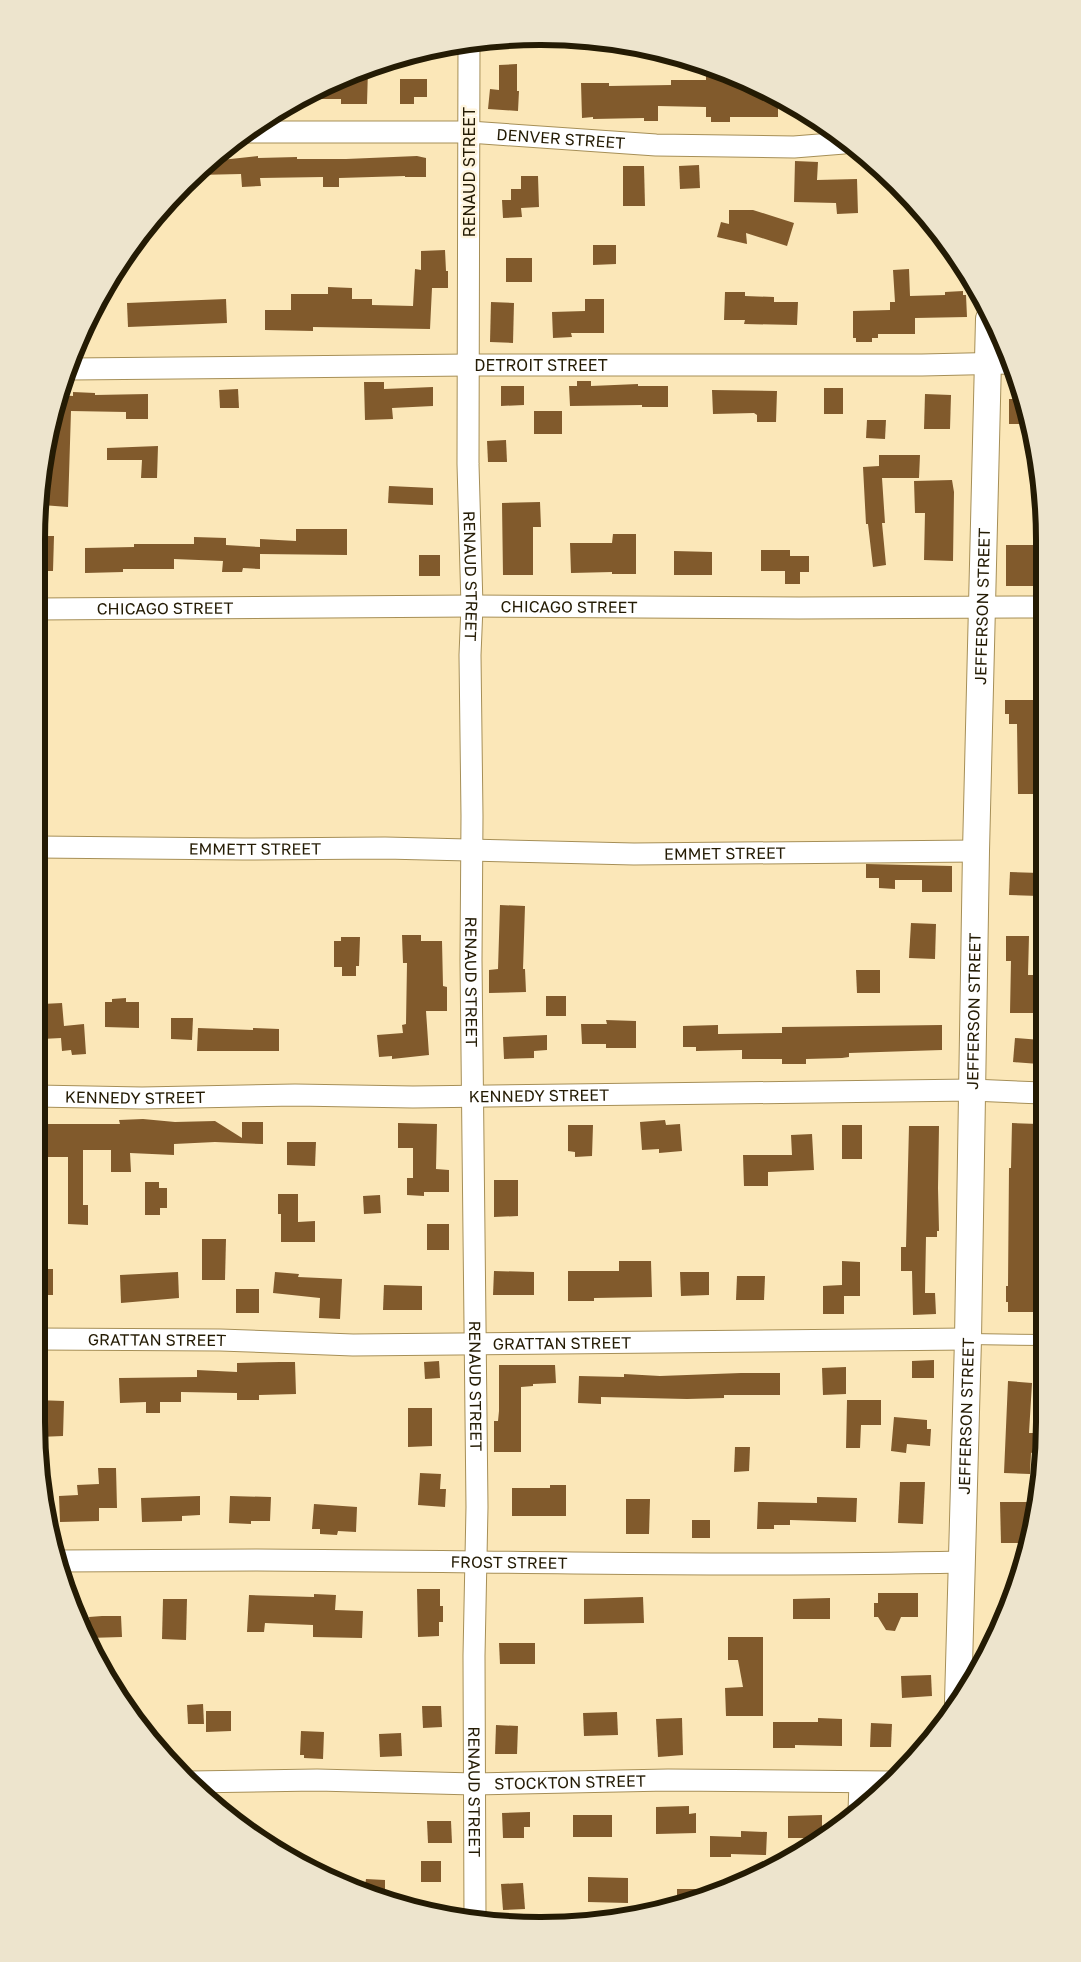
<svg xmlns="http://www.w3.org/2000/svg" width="1081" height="1962" font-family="'Golos Text',sans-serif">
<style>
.building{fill:#815a2c}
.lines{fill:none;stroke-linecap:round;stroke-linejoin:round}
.service-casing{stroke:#a68f57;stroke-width:12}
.minor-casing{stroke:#a68f57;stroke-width:23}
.tertiary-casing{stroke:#a68f57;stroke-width:28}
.service{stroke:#fff;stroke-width:10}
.minor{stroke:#fff;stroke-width:21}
.tertiary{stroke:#fff;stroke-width:26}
.labels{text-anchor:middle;stroke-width:5;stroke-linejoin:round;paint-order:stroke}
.street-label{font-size:16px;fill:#241b04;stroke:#fff5de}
.rim{fill:none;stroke:#241b04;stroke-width:6}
</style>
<rect width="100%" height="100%" fill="#fbe7b8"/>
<g class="building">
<polygon points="517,64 517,91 519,91 518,111 488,109 490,89 499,90 499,65"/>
<polygon points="368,69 367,104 341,104 341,99 300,99 317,88"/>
<polygon points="706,76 731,76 778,97 778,117 730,117 730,122 711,122 711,117 706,117 706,107 658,106 658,121 644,121 644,118 593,119 593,117 582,118 581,83 609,83 609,86 671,85 671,80 706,80"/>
<polygon points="400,79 427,79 427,97 414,97 414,104 400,104"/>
<polygon points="258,156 258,158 297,157 297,159 346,159 417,156 426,158 426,177 405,177 405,176 339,178 339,187 323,187 323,177 260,178 261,186 242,187 241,174 197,175 212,161"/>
<polygon points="795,161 818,162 817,180 857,179 858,213 837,214 836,203 794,202"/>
<polygon points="699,165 700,188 680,189 679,166"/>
<polygon points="623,166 644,166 645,206 623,206"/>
<polygon points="521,176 538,176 539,207 521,208 522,217 503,218 502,200 511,200 511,189 521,189"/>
<polygon points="729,210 753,210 794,223 787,246 746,233 747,244 717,237 721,222 729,224"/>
<polygon points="593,245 616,245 616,264 593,265"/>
<polygon points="445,250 446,271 448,271 448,288 432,288 430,329 313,327 313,331 265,330 265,310 291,310 291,294 328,294 328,287 352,288 352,299 372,299 372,305 413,306 415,269 421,270 421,251"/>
<rect x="506" y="258" width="26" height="24"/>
<polygon points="909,269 910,296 945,295 945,292 963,291 963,295 966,295 967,317 915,318 915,334 878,334 878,338 872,338 872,342 856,342 856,338 853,338 853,311 890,310 890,302 895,302 893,270"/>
<polygon points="725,292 745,292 745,296 774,297 774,302 798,302 797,325 744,324 745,320 724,320"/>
<polygon points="226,299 227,323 128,327 127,303"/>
<polygon points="585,299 604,299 604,333 571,333 572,337 553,338 552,312 585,311"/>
<polygon points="491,302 514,303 513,343 490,342"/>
<polygon points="577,381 591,381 591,386 638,384 638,386 668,386 668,407 642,407 642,405 570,406 569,386 577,386"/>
<polygon points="364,382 384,382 384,389 433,387 433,406 392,408 393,419 365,420"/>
<polygon points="501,386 524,386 524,405 501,406"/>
<rect x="824" y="388" width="19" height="26"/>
<polygon points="238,389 239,408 220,408 219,390"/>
<polygon points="712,390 777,391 776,422 757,422 757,415 754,413 713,414"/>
<polygon points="73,392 95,393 95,395 148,394 148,419 126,419 126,412 71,411 68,507 42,505 44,469 49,434 56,435 57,402 60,395 73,396"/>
<polygon points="925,394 951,395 950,429 924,429"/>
<polygon points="1009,399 1023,399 1029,424 1009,424"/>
<rect x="534" y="411" width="28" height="23"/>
<polygon points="867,420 886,420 885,439 866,438"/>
<polygon points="506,440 507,462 488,462 487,441"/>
<polygon points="158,446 157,478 141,478 142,460 107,460 107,448"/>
<polygon points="879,455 920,455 919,478 882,478 885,523 882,523 886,565 873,567 868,524 866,524 863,467 879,466"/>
<polygon points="952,480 954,492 953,561 924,560 925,513 915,513 914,481"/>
<polygon points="389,486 433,488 433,505 388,503"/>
<polygon points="540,502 541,527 533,527 533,575 503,575 502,503"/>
<polygon points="296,529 347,529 347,555 260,554 260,569 243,568 242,572 222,572 223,561 174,559 174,569 123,569 123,572 85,573 85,548 134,547 134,544 194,544 194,537 226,538 226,545 260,547 260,539 296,541"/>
<polygon points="613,534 636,534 636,574 612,574 612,572 571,573 570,543 612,543"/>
<polygon points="37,536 54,536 53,571 37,571"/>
<polygon points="1006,545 1038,545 1039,586 1006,586"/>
<polygon points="761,550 790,550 790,556 809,556 809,572 800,572 800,584 785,584 785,571 761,571"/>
<polygon points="674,551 712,552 712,575 674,575"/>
<rect x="419" y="555" width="21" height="21"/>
<polygon points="1005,700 1041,700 1042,794 1018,794 1017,724 1009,724 1009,714 1005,714"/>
<polygon points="866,864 952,866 952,892 922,892 922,880 895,880 895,889 879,888 879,878 866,878"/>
<polygon points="1010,872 1040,873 1039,896 1009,895"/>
<polygon points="500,905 525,906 523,969 525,969 526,992 489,993 489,970 498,969"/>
<polygon points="911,923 936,924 935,959 909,958"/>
<polygon points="402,935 421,935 421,941 442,941 443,986 447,987 447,1011 426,1011 429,1055 392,1059 392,1056 379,1057 377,1035 403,1033 402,1025 406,1024 407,963 403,963"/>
<polygon points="1006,936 1029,936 1028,975 1035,975 1035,1013 1010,1013 1011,961 1006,961"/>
<polygon points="341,937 360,937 359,966 356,966 356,976 342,976 342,967 334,967 334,941 341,941"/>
<polygon points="856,970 880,970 880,993 857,993"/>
<rect x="546" y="996" width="20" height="20"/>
<polygon points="126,998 126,1002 139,1002 139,1028 105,1027 105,1002 112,1002 112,999"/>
<polygon points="62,1003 64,1026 84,1024 86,1054 72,1055 71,1050 62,1051 61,1038 42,1039 40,1018 43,1018 42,1004"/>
<polygon points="171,1018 193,1018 192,1040 171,1039"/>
<polygon points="606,1020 636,1021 636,1048 606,1048 606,1044 582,1044 581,1024 607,1024"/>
<polygon points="718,1025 718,1034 782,1033 782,1027 942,1025 942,1050 849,1053 849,1057 842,1058 806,1059 806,1064 782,1064 782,1059 742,1059 742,1050 696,1051 696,1047 683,1047 683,1026"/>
<polygon points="198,1028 253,1030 253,1028 279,1029 279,1051 197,1051"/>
<polygon points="547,1035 547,1050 534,1051 534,1058 504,1059 503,1037"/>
<polygon points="1015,1038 1041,1040 1039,1064 1013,1062"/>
<polygon points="143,1119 175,1122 215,1121 242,1138 242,1122 263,1122 263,1144 215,1142 174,1144 174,1155 130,1153 131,1172 111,1172 111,1150 83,1150 83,1205 88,1205 88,1225 68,1224 68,1157 37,1157 37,1124 120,1124 119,1120"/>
<polygon points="665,1120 666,1125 680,1124 682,1151 659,1153 659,1149 642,1150 640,1122"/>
<polygon points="398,1123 437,1124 436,1169 449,1170 449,1192 424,1192 424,1196 407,1195 407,1178 413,1178 413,1148 398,1148"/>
<polygon points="1012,1123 1038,1124 1038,1146 1036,1146 1034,1312 1008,1312 1008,1302 1006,1302 1006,1286 1008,1286 1009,1168 1011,1168"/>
<polygon points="568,1125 593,1125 592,1156 575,1157 575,1152 568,1151"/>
<rect x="842" y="1125" width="20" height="34"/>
<polygon points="909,1126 939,1126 938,1188 939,1231 937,1231 937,1237 926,1237 925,1293 935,1293 936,1314 913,1315 912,1271 901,1271 901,1247 906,1247"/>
<polygon points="812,1134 814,1170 768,1172 768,1186 744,1186 743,1155 792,1155 791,1135"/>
<polygon points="287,1142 316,1142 315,1166 287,1165"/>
<polygon points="494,1180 518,1180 518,1216 494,1217"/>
<polygon points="145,1182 159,1182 159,1188 167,1188 167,1208 160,1208 160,1215 145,1215"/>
<polygon points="278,1194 298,1194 298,1222 315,1221 315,1242 281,1242 281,1214 278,1214"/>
<polygon points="380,1195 381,1213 364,1214 363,1196"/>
<rect x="427" y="1224" width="22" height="26"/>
<polygon points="202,1239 226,1239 225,1280 202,1280"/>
<polygon points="619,1261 651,1261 652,1297 594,1298 594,1301 568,1301 568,1271 619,1271"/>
<polygon points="842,1261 860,1262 860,1296 844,1296 844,1314 823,1314 823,1286 842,1285"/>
<rect x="36" y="1269" width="17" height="26"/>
<polygon points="494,1271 534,1272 534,1295 493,1295"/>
<polygon points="178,1272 179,1298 121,1303 120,1275"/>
<polygon points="275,1272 299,1274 298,1277 342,1279 340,1319 319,1318 320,1298 273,1293"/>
<polygon points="680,1272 709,1272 709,1295 681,1296"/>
<polygon points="737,1276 765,1276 764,1300 736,1300"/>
<polygon points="384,1285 422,1286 422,1310 383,1310"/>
<rect x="236" y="1289" width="23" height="24"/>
<polygon points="934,1360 934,1378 912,1378 912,1361"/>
<polygon points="439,1361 440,1378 425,1379 424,1362"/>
<polygon points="280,1362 295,1362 296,1394 259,1395 259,1400 237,1400 237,1393 181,1392 181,1402 160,1402 160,1413 146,1413 146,1402 120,1403 119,1378 197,1377 197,1370 237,1372 237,1363"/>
<polygon points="499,1365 555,1365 556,1383 533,1384 533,1386 521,1387 521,1452 494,1452 494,1421 498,1421 499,1411"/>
<polygon points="846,1367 846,1394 823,1395 822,1368"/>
<polygon points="741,1373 780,1373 780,1395 724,1395 724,1398 687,1399 601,1397 601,1404 578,1403 579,1376 624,1377 624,1374 660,1376"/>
<polygon points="1008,1381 1032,1383 1029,1433 1035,1433 1034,1452 1031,1453 1030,1474 1004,1473"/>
<polygon points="36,1400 64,1401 63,1436 39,1437 40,1416 36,1416"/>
<polygon points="847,1400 881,1400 881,1425 861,1425 860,1448 846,1448"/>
<polygon points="408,1408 432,1408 432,1446 408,1447"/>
<polygon points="894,1417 927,1420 927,1429 931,1429 930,1446 907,1444 906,1453 891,1451"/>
<polygon points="735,1447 750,1447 749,1471 734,1472"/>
<polygon points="98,1468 116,1468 117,1508 99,1508 99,1521 60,1522 59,1496 78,1495 77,1485 99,1484"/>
<polygon points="420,1473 441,1474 440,1489 446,1489 445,1507 418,1505"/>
<polygon points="900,1482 925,1482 923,1524 898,1523"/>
<polygon points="550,1485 566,1485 566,1516 512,1516 512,1488 550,1488"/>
<polygon points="200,1496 200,1515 182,1516 182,1521 142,1522 141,1498"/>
<polygon points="230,1496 271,1497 270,1521 251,1521 251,1524 229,1523"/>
<polygon points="817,1497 857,1498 856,1522 790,1520 790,1525 774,1525 774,1529 757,1529 758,1502 817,1503"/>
<polygon points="626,1499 650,1499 649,1534 626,1534"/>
<polygon points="1000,1502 1028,1502 1028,1543 1001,1543"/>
<polygon points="314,1504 357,1507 356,1532 338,1531 337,1535 320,1534 320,1529 312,1529"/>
<rect x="692" y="1520" width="18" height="18"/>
<polygon points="417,1589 440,1589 440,1606 443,1606 443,1622 439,1622 439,1636 418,1637"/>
<polygon points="878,1593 918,1593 918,1617 901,1617 895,1631 886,1630 878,1617 874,1617 874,1603 878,1603"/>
<polygon points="314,1594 336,1595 335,1610 363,1611 362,1638 313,1637 313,1625 265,1623 264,1632 247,1632 249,1595 314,1597"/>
<polygon points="643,1597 644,1623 584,1624 584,1599"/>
<polygon points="830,1598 830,1619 793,1619 793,1599"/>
<polygon points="163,1599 187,1599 186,1640 162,1639"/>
<polygon points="102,1616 121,1616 122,1637 88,1638 81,1623 90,1623 89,1617"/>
<polygon points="728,1637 763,1637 763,1716 726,1716 725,1688 743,1687 738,1660 728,1660"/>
<polygon points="499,1643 535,1643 535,1664 500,1664"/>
<polygon points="931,1675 932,1696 902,1698 901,1676"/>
<polygon points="203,1704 204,1724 188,1724 187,1705"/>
<polygon points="422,1706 441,1706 442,1727 423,1728"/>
<polygon points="206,1711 231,1711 231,1731 206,1732"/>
<polygon points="617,1712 618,1735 584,1736 583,1713"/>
<polygon points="682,1718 683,1755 658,1757 656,1719"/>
<polygon points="818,1718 842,1719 842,1746 795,1745 795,1748 773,1748 773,1722 818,1722"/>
<polygon points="871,1723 892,1724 891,1747 870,1747"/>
<polygon points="496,1725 518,1726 517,1754 495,1754"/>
<polygon points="301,1731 324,1732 323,1759 304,1758 304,1755 300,1755"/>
<polygon points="401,1733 402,1756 380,1757 379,1734"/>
<polygon points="689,1806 689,1814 696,1813 696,1833 656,1834 656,1807"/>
<polygon points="530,1812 530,1827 524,1827 524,1838 503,1838 502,1813"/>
<rect x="573" y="1815" width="39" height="22"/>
<polygon points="822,1815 822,1838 788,1838 788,1816"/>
<polygon points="427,1821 451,1821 452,1843 428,1843"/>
<polygon points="741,1831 767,1832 766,1855 731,1854 731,1857 710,1857 710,1836 741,1837"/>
<rect x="421" y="1861" width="20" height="21"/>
<polygon points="588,1877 628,1878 628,1903 588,1902"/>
<polygon points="366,1879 385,1880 385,1900 364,1893"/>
<polygon points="523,1883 525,1909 503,1910 501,1884"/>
<polygon points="677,1889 721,1889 721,1892 677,1906"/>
</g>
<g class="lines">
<defs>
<polyline id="service" points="969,1339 1043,1340"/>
<g id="minor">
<path id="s1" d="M469 44 468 464 472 606 470 655 472 816 471 960 477 1507 474 1656 475 1919"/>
<path id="s2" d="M247 132H469L656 145 794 147 844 143"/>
<path id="s3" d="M71 369 469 365H922L1010 363"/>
<path id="s4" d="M37 609 472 606 799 608 1041 607"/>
<path id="s5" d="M37 847 243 849 385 848 634 854 976 851"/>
<path id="s6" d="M37 1096 142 1098 295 1095 413 1097 972 1090 1042 1093"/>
<path id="s7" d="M36 1339 220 1340 353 1345 968 1339"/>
<path id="s8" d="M57 1561C124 1561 190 1560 257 1560 492 1561 727 1567 962 1562"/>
<path id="s9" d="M190 1782 317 1780 474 1784 668 1780 890 1782"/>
<polyline points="859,1811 860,1783"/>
</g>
<g id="tertiary">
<path id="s10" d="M958 1702 968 1339 976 851 989 319"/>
</g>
</defs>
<use href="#service" class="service-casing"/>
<use href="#minor" class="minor-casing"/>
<use href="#tertiary" class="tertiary-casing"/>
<use href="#service" class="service"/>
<use href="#minor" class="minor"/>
<use href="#tertiary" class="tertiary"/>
</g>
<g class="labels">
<g class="street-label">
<text dy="6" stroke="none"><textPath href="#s2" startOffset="314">DENVER STREET</textPath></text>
<text transform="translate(469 172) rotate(-90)" y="6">RENAUD STREET</text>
<text dy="6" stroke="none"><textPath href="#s3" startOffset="470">DETROIT STREET</textPath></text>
<text dy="6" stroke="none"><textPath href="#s1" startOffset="532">RENAUD STREET</textPath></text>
<text dy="6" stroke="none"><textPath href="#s10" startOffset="1096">JEFFERSON STREET</textPath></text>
<text dy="6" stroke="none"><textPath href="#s4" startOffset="532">CHICAGO STREET</textPath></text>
<text dy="6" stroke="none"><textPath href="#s4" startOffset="128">CHICAGO STREET</textPath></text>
<text dy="6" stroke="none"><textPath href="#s5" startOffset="218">EMMETT STREET</textPath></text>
<text dy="6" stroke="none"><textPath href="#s5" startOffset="688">EMMET STREET</textPath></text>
<text dy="6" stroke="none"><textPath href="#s1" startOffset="938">RENAUD STREET</textPath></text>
<text dy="6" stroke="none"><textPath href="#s10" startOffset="691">JEFFERSON STREET</textPath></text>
<text dy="6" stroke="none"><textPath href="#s6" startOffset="502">KENNEDY STREET</textPath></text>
<text dy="6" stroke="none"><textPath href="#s6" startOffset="98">KENNEDY STREET</textPath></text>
<text dy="6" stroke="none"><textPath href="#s7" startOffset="121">GRATTAN STREET</textPath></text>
<text dy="6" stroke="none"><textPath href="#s7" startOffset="526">GRATTAN STREET</textPath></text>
<text dy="6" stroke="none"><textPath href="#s1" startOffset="1342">RENAUD STREET</textPath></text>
<text dy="6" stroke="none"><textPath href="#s10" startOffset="286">JEFFERSON STREET</textPath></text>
<text dy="6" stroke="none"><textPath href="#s8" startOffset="452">FROST STREET</textPath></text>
<text dy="6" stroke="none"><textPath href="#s9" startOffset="380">STOCKTON STREET</textPath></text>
<text dy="6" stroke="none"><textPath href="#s1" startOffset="1748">RENAUD STREET</textPath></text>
</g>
</g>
<path d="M0 0H1081V1962H0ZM540 45H541A495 495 0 0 1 1036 540V1422A495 495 0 0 1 541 1917H540A495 495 0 0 1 45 1422V540A495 495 0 0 1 540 45Z" fill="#ede4cd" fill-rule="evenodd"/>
<path class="rim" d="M540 45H541A495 495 0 0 1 1036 540V1422A495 495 0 0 1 541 1917H540A495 495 0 0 1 45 1422V540A495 495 0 0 1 540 45Z"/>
</svg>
